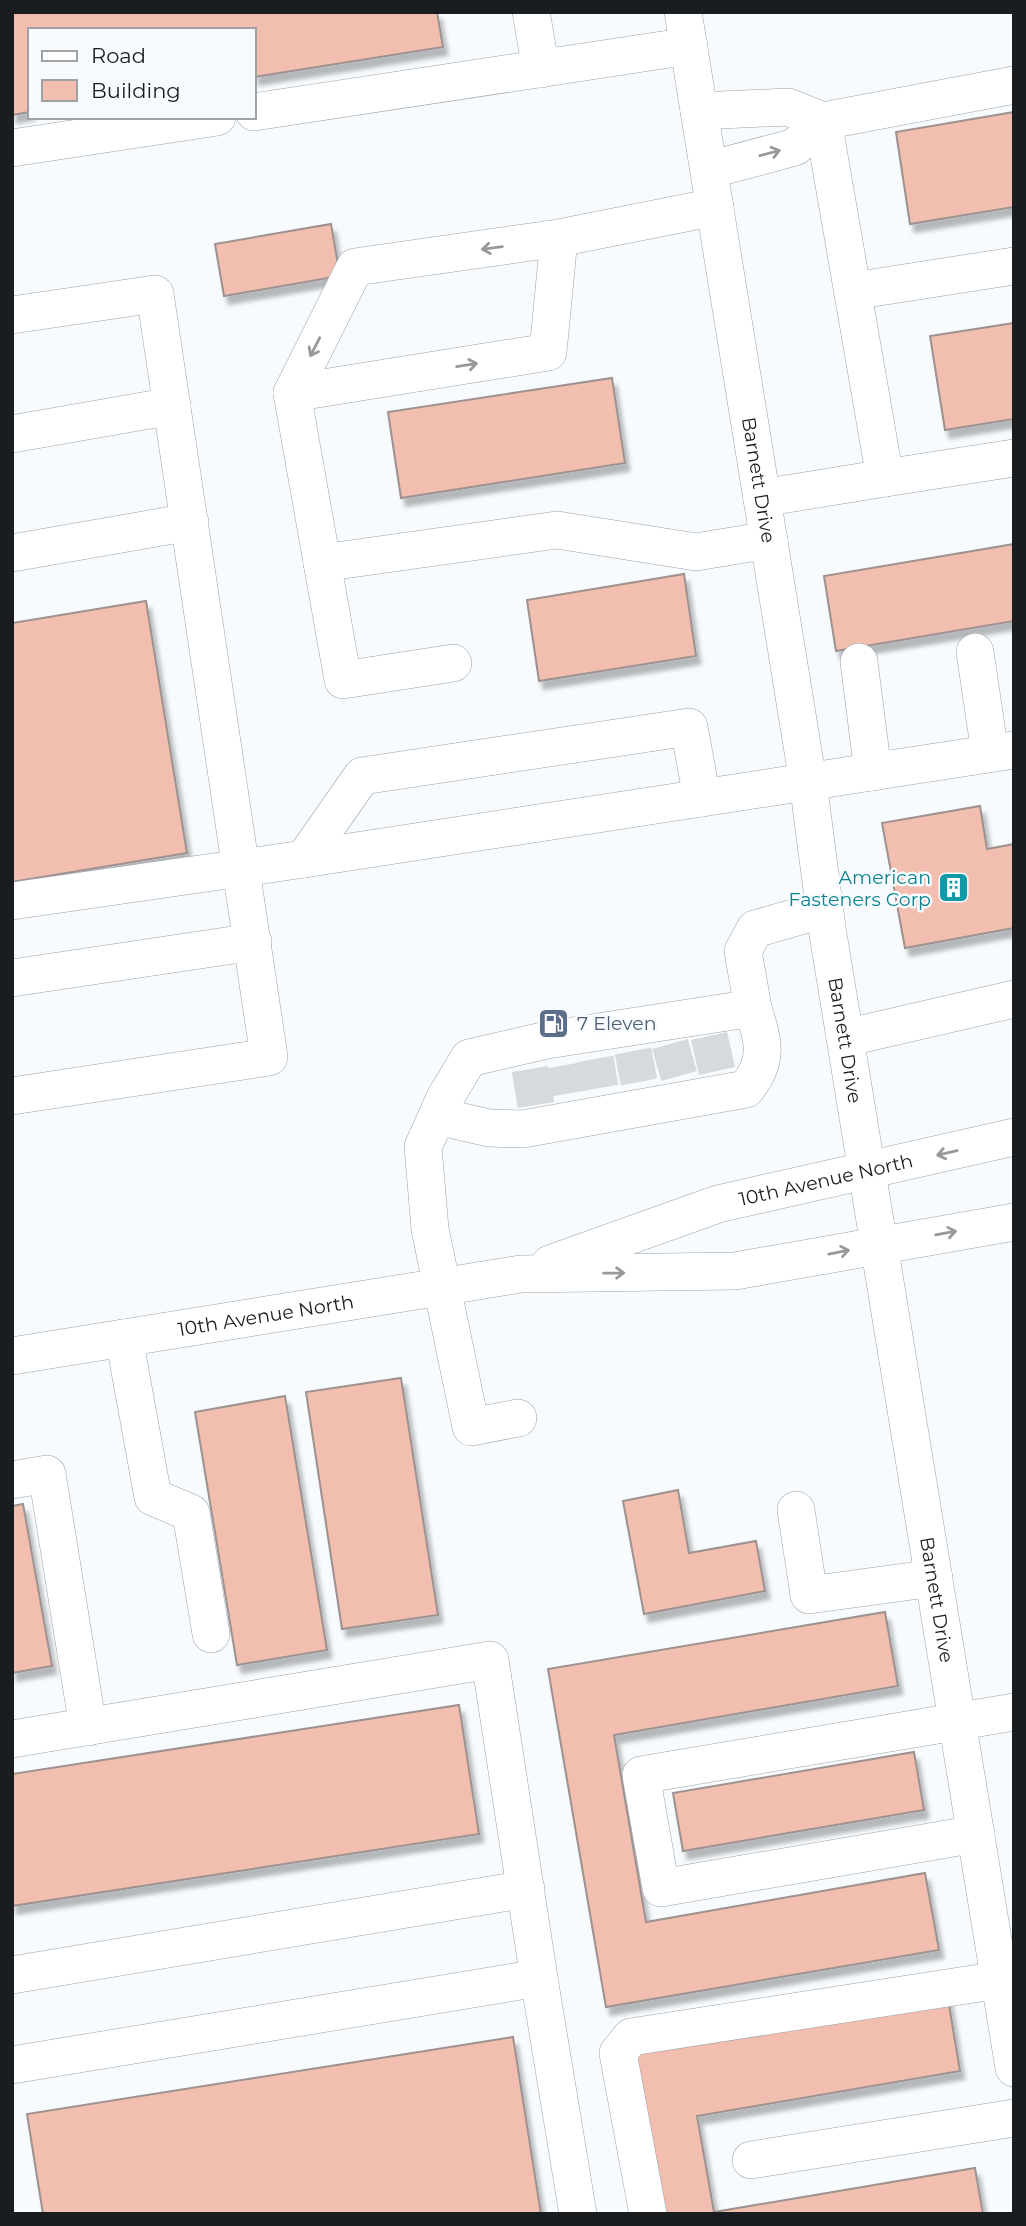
<svg xmlns="http://www.w3.org/2000/svg" width="1026" height="2226" font-family="Montserrat,sans-serif">
<style>
.building{fill:#f2beaf;stroke:#9d928f;stroke-width:2;filter:url(#shadow)}
.lines{fill:none;stroke-linecap:round;stroke-linejoin:round}
.minor-tunnel{stroke:#d6dadd;stroke-width:37;stroke-dasharray:37 18;stroke-linecap:butt}
.minor-casing{stroke:#9aa2a9;stroke-width:38}
.minor{stroke:#fff;stroke-width:37}
.oneway{stroke:#98999a}
.labels{text-anchor:middle;stroke-width:5;stroke-linejoin:round;paint-order:stroke}
.street-label{font-size:19px;fill:#1a1d1f;stroke:#f7fbfe}
.culture-label{font-size:19px;fill:#0d838f;stroke:#f7fbfe;text-anchor:end}
.service-label{font-size:19px;fill:#4e5e75;stroke:#f7fbfe;text-anchor:start}
</style>
<defs>
<filter id="shadow"><feDropShadow dx="4.5" dy="8" stdDeviation="2" flood-color="#0004"/></filter>
</defs>
<rect width="100%" height="100%" fill="#f7fbfe"/>
<g class="building">
<polygon points="12,12 437,12 443,47 254,77 254,30 30,30 30,112 12,115"/>
<polygon points="1014,112 1014,207 910,224 896,132"/>
<polygon points="331,224 340,276 224,296 215,244"/>
<polygon points="1014,323 1014,419 945,430 930,336"/>
<polygon points="612,378 625,463 401,498 388,412"/>
<polygon points="1014,544 1014,621 836,651 824,576"/>
<polygon points="684,574 696,656 539,681 527,600"/>
<polygon points="146,601 187,853 12,882 12,623"/>
<polygon points="980,806 987,849 1014,844 1014,928 905,948 882,823"/>
<polygon points="401,1378 438,1615 342,1629 306,1392"/>
<polygon points="285,1396 327,1650 237,1665 195,1412"/>
<polygon points="678,1490 689,1553 756,1541 765,1591 644,1614 623,1501"/>
<polygon points="23,1504 52,1666 12,1673 12,1506"/>
<polygon points="885,1612 898,1686 614,1735 646,1922 925,1873 939,1950 606,2007 548,1669"/>
<polygon points="459,1705 479,1834 12,1906 12,1774"/>
<polygon points="914,1752 924,1810 683,1851 673,1793"/>
<polygon points="947,1993 960,2071 697,2116 714,2212 975,2168 983,2214 662,2214 634,2047"/>
<polygon points="513,2037 541,2214 43,2214 27,2114"/>
</g>
<g class="lines">
<g class="minor-tunnel">
<polyline points="709,1036 717,1071"/>
<polyline points="670,1044 679,1076"/>
<polyline points="633,1051 639,1082"/>
<polyline points="595,1059 600,1088"/>
<polyline points="566,1065 571,1093"/>
<polyline points="530,1069 536,1105"/>
</g>
<defs>
<g id="minor">
<polyline points="531,12 541,69"/>
<path id="s1" d="M683 12 808 782 827 928 1014 2068"/>
<polyline points="699,111 788,107 823,121"/>
<polyline points="254,112 689,46"/>
<polyline points="823,121 885,478 1014,458"/>
<polyline points="12,148 217,117"/>
<polyline points="709,170 795,147 823,121 1014,85"/>
<polyline points="559,238 548,352 292,393 355,267 559,238 715,207"/>
<polyline points="853,291 1014,266"/>
<polyline points="12,315 155,294 269,1057 12,1096"/>
<polyline points="292,393 343,680 453,663"/>
<polyline points="12,434 172,406"/>
<polyline points="762,498 885,478"/>
<polyline points="12,553 190,522"/>
<polyline points="322,563 557,530 696,552 769,540"/>
<polyline points="975,652 990,753"/>
<polyline points="859,662 873,772"/>
<polyline points="304,859 362,776 689,727 702,798"/>
<polyline points="12,901 304,859 1014,750"/>
<polyline points="12,978 253,942"/>
<polyline points="753,1008 743,951 755,929 824,909"/>
<polyline points="845,1038 1014,999"/>
<path d="M437 1116 489 1128 523 1129 746 1089C770 1059 763 1041 753 1008L547 1040 469 1058 445 1098 423 1147 430 1229 471 1427 518 1418"/>
<path id="s2" d="M550 1264 718 1204 1014 1137"/>
<polyline points="124,1338 153,1497 191,1513 211,1634"/>
<path id="s3" d="M12 1356 521 1274 735 1271 1014 1222"/>
<polyline points="12,1480 47,1474 88,1727"/>
<polyline points="796,1510 809,1595 934,1578"/>
<polyline points="12,1739 490,1660 539,1978 12,2065"/>
<polyline points="976,1834 661,1888 641,1775 1014,1712"/>
<polyline points="12,1975 526,1889"/>
<polyline points="539,1978 578,2214"/>
<polyline points="751,2160 1014,2118"/>
<polyline points="648,2214 618,2053 631,2037 999,1980"/>
</g>
</defs>
<use href="#minor" class="minor-casing"/>
<use href="#minor" class="minor"/>
</g>
<defs><path id="oneway-shaft" d="M-6 0H5M1.5-3L5.5 0L1.5 3" fill="none" stroke-width="1.6" stroke-linecap="round" stroke-linejoin="round" transform="scale(1.75)"/></defs>
<g class="oneway">
<use href="#oneway-shaft" transform="translate(770 153) rotate(-15)"/>
<use href="#oneway-shaft" transform="translate(492 248) rotate(172)"/>
<use href="#oneway-shaft" transform="translate(315 347) rotate(117)"/>
<use href="#oneway-shaft" transform="translate(467 365) rotate(-9)"/>
<use href="#oneway-shaft" transform="translate(947 1153) rotate(167)"/>
<use href="#oneway-shaft" transform="translate(946 1233) rotate(-10)"/>
<use href="#oneway-shaft" transform="translate(839 1252) rotate(-11)"/>
<use href="#oneway-shaft" transform="translate(614 1273) rotate(-1)"/>
</g>
<defs>
<symbol id="building-square" viewBox="-11 -11 22 22"><rect x="-9" y="-9" width="18" height="18" rx="4" fill="#0f9aa8" stroke="#f7fbfe"/><path d="M-4-6H4V6H1V3H-1V6H-4ZM-2.5-4.3h1.7v1.8h-1.7ZM.8-4.3h1.7v1.8H.8ZM-2.5-1h1.7V.8h-1.7ZM.8-1h1.7V.8H.8Z" fill="#fff"/></symbol>
<symbol id="fuel-square" viewBox="-11 -11 22 22"><rect x="-9" y="-9" width="18" height="18" rx="4" fill="#5c6f8a" stroke="#f7fbfe"/><path d="M-5.5-6h7V0h2V4h1.3V-2.5L3-4.5l.8-.8L6-3V5H2.5V1h-1V6h-7ZM-4.2-4.7v3.2H.2V-4.7Z" fill="#fff"/></symbol>
</defs>
<g fill-rule="evenodd">
<use href="#building-square" x="936" y="870" width="35" height="35"/>
<use href="#fuel-square" x="536" y="1006" width="35" height="35"/>
</g>
<g class="labels">
<g class="street-label">
<text dy="7" stroke="none"><textPath href="#s1" startOffset="474">Barnett Drive</textPath></text>
<text dy="7" stroke="none"><textPath href="#s1" startOffset="1041">Barnett Drive</textPath></text>
<text dy="7" stroke="none"><textPath href="#s2" startOffset="289">10th Avenue North</textPath></text>
<text dy="7" stroke="none"><textPath href="#s3" startOffset="257">10th Avenue North</textPath></text>
<text dy="7" stroke="none"><textPath href="#s1" startOffset="1608">Barnett Drive</textPath></text>
</g>
<g class="culture-label">
<text x="931" y="884">American<tspan x="931" dy="22">Fasteners Corp</tspan></text>
</g>
<g class="service-label">
<text x="577" y="1030">7 Eleven</text>
</g>
</g>
<rect width="1026" height="2226" fill="none" stroke="#1a1d1f" stroke-width="28"/>
<rect x="28" y="28" width="228" height="91" fill="#f7fbfe" stroke="#9fa2a5" stroke-width="2"/>
<rect x="42" y="51" width="35" height="10" fill="#ffffff" stroke="#9fa2a5" stroke-width="2"/>
<text x="91" y="63" font-size="21" fill="#1a1d1f">Road</text>
<rect x="42" y="80" width="35" height="21" fill="#f2beaf" stroke="#9fa2a5" stroke-width="2"/>
<text x="91" y="98" font-size="21" fill="#1a1d1f">Building</text>
</svg>
